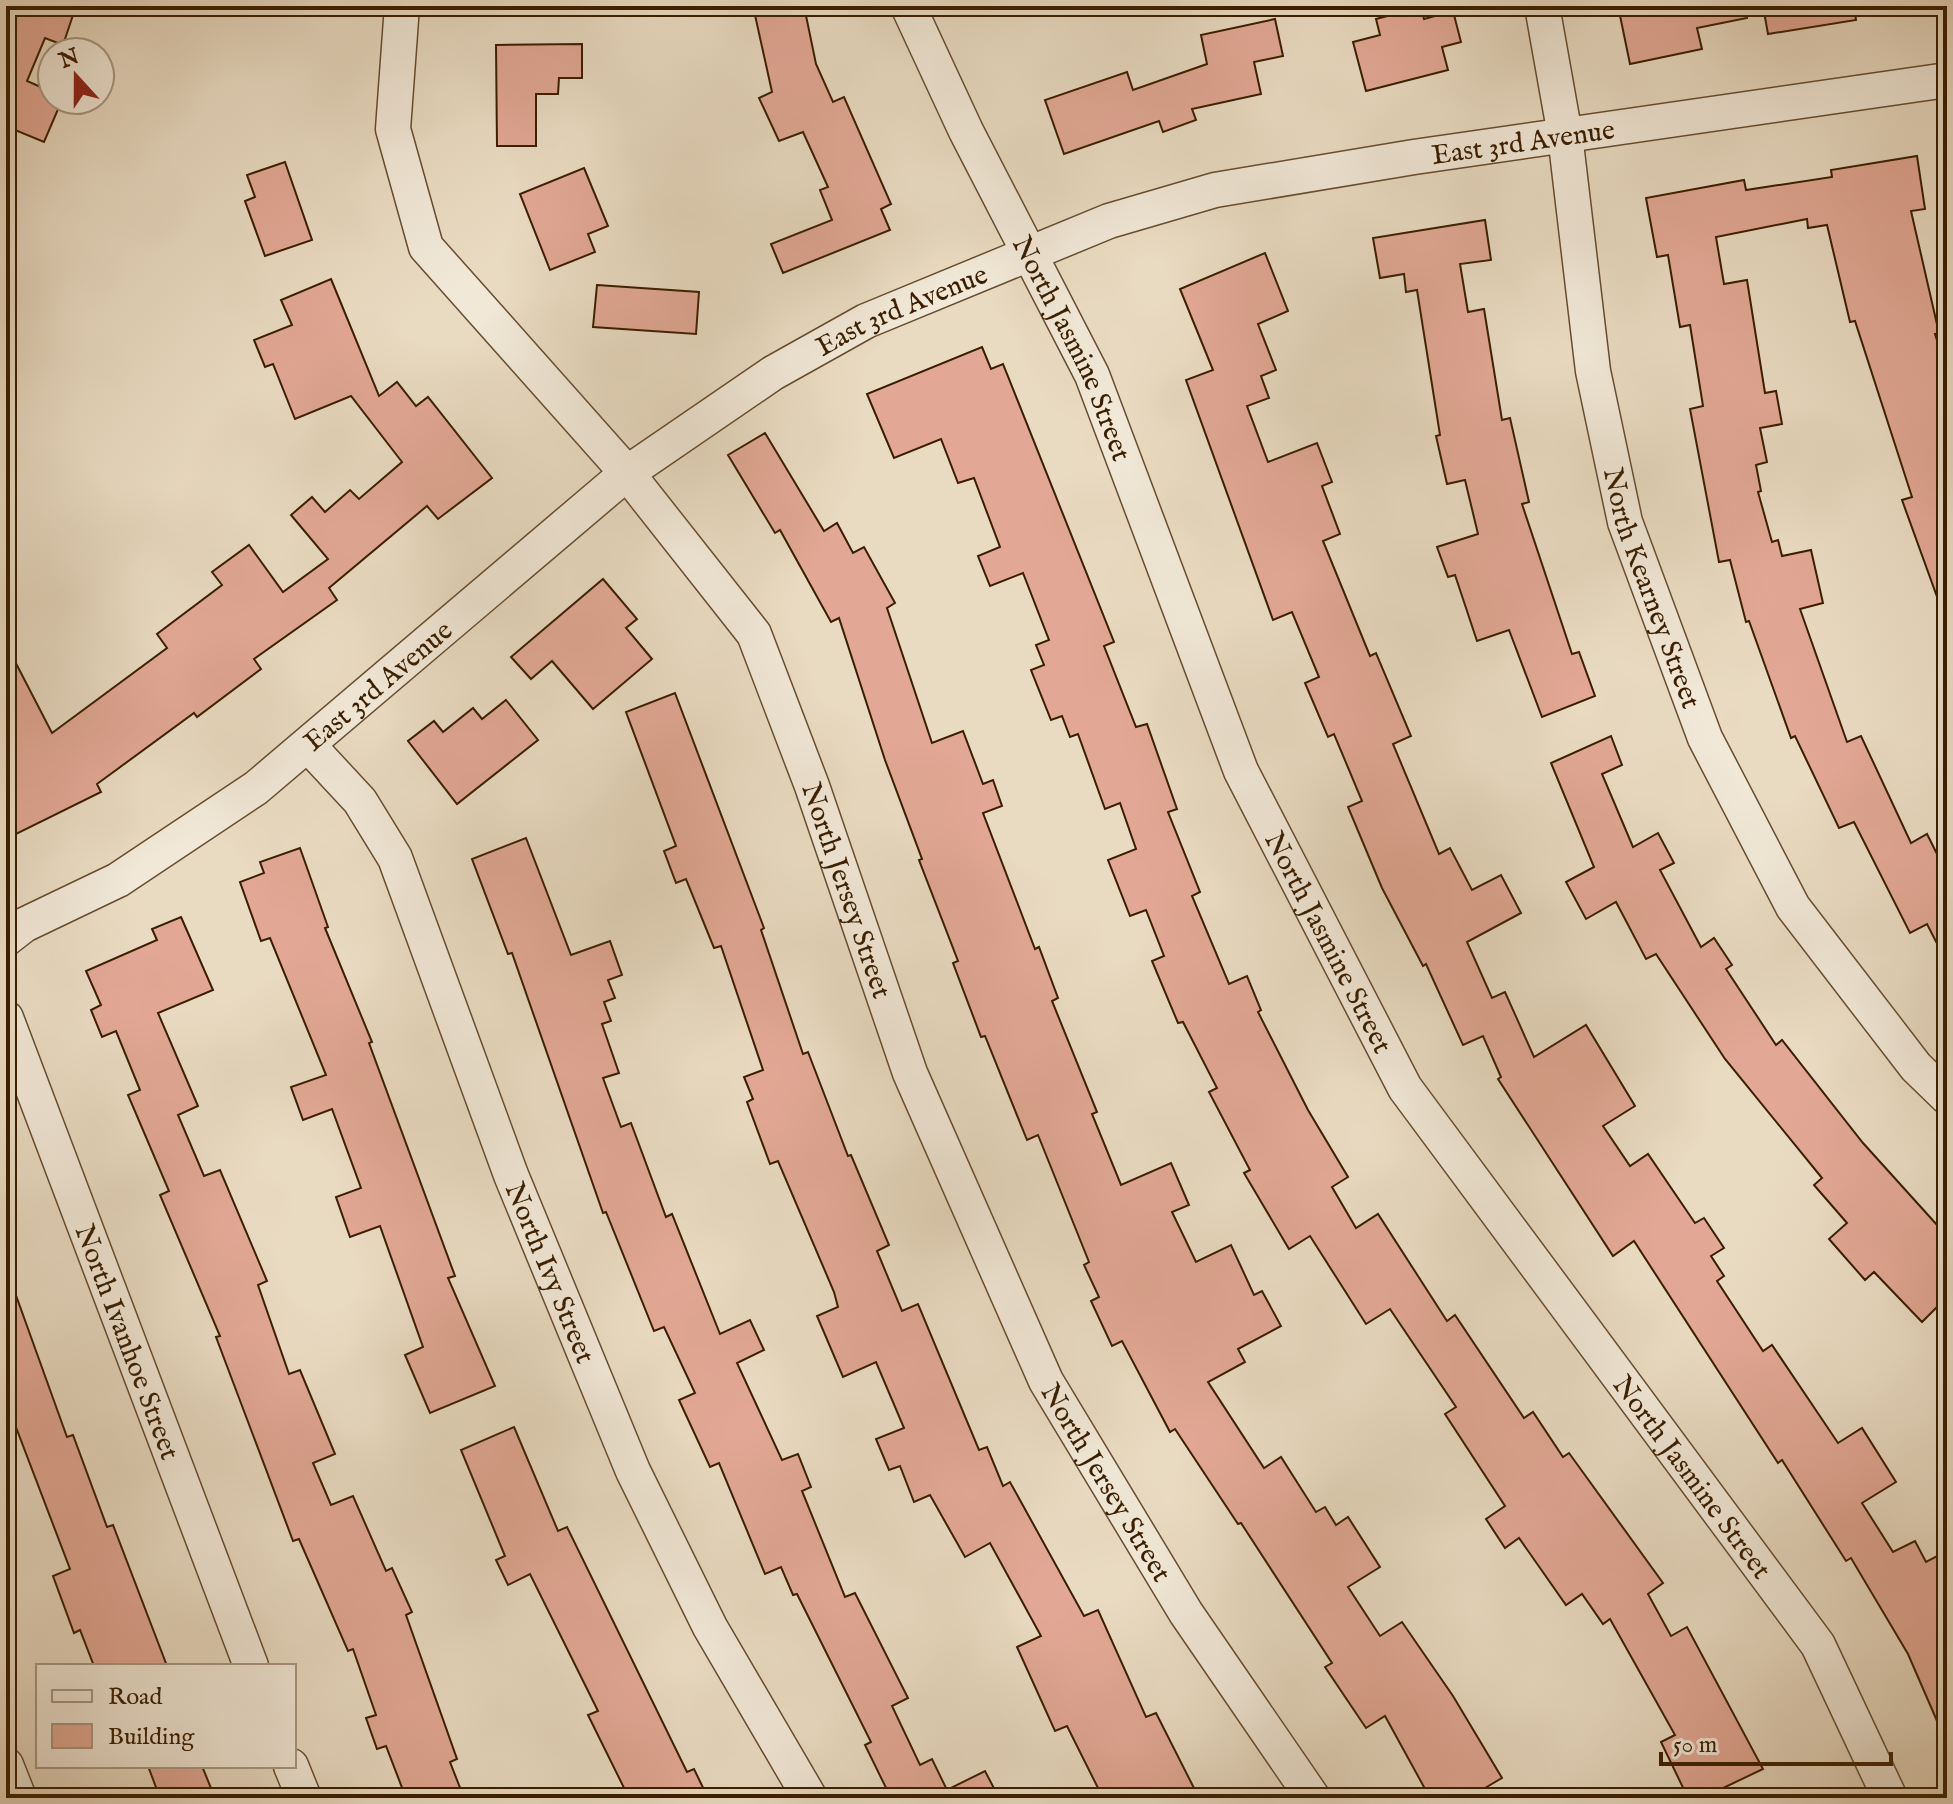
<svg xmlns="http://www.w3.org/2000/svg" width="1953" height="1804" font-family="'IM FELL English',serif">
<style>
.building{fill:#e2a895;stroke:#3a1e01;stroke-width:2}
.lines{fill:none;stroke-linecap:round;stroke-linejoin:round}
.minor-casing{stroke:#664d31;stroke-width:37}
.minor{stroke:#f1e8d7;stroke-width:34}
.labels{text-anchor:middle;stroke-width:8;stroke-linejoin:round;paint-order:stroke}
.street-label{font-size:28px;fill:#3a1e01;stroke:#f1e8d7}
</style>
<rect width="100%" height="100%" fill="#e9dbc2"/>
<filter id="stains"><feTurbulence type="fractalNoise" baseFrequency=".0025" numOctaves="4"/><feColorMatrix values="0 0 0 0 .2 0 0 0 0 .09 0 0 0 0 .02 0 0 0 .5 -.17"/></filter>
<radialGradient id="worn" r=".72"><stop offset=".6" stop-color="#630" stop-opacity="0"/><stop offset="1" stop-color="#630" stop-opacity=".3"/></radialGradient>
<g class="building">
<polygon points="16,6 76,6 63,45 45,38 27,81 52,92 52,100 62,100 44,142 8,127 6,131 6,35"/>
<polygon points="753,6 804,6 816,64 833,102 844,97 891,204 881,209 890,230 783,273 771,244 832,220 820,190 828,187 803,132 779,141 759,98 772,92"/>
<polygon points="1618,6 1746,6 1747,18 1697,28 1702,49 1630,64"/>
<polygon points="1763,6 1854,6 1856,20 1768,34"/>
<polygon points="1421,7 1424,19 1453,11 1461,42 1442,47 1448,70 1366,91 1353,42 1380,35 1376,19"/>
<polygon points="1275,19 1283,56 1254,62 1261,94 1192,109 1196,120 1163,132 1159,121 1064,154 1045,100 1127,72 1133,90 1207,64 1201,35"/>
<polygon points="582,44 582,78 559,78 558,94 536,94 536,146 497,146 496,45"/>
<polygon points="1917,156 1925,209 1911,211 1939,333 1935,334 1947,372 1947,616 1944,616 1902,500 1912,497 1855,321 1850,322 1827,225 1808,228 1807,219 1716,237 1724,284 1747,280 1765,393 1776,391 1782,424 1760,428 1767,462 1756,465 1761,491 1758,492 1772,542 1778,540 1782,556 1811,550 1823,603 1800,609 1847,742 1861,736 1911,843 1927,834 1947,874 1947,963 1927,924 1910,933 1854,822 1839,828 1795,736 1791,738 1749,621 1746,622 1730,560 1719,562 1690,409 1703,406 1690,325 1680,327 1668,255 1657,257 1646,198 1744,180 1746,190 1832,177 1831,170"/>
<polygon points="285,162 312,240 265,256 245,201 255,197 247,175"/>
<polygon points="584,168 608,226 588,234 595,252 550,270 520,194"/>
<polygon points="1485,220 1491,260 1460,264 1468,312 1484,309 1502,420 1510,418 1529,502 1522,504 1572,654 1579,652 1595,696 1542,717 1509,630 1477,641 1455,575 1448,577 1437,547 1478,534 1465,480 1447,484 1436,436 1440,435 1417,290 1406,292 1404,274 1380,278 1373,238"/>
<polygon points="1265,253 1288,311 1258,324 1276,370 1261,376 1269,398 1247,406 1268,462 1317,443 1332,482 1322,486 1340,534 1323,541 1370,656 1376,653 1411,736 1393,744 1439,854 1450,848 1472,890 1501,875 1521,913 1467,942 1492,998 1505,992 1534,1057 1586,1025 1635,1106 1603,1126 1630,1166 1648,1154 1695,1223 1704,1218 1724,1248 1711,1256 1724,1276 1717,1281 1763,1351 1772,1345 1838,1443 1862,1428 1896,1482 1862,1503 1893,1552 1915,1541 1926,1562 1947,1551 1947,1744 1908,1654 1851,1558 1846,1561 1782,1460 1778,1463 1634,1241 1613,1256 1498,1079 1501,1077 1483,1036 1463,1045 1426,964 1423,966 1382,888 1348,807 1362,801 1334,734 1328,737 1305,683 1319,677 1292,612 1273,620 1186,380 1213,370 1180,289"/>
<polygon points="331,279 379,396 397,382 416,406 428,397 492,478 438,519 427,506 329,588 337,600 254,659 261,669 197,717 194,713 97,784 101,792 6,839 6,644 52,733 167,648 157,634 222,585 212,572 249,545 283,592 328,559 291,515 312,497 325,512 350,490 359,499 402,462 351,396 295,419 273,364 265,367 254,340 292,325 281,300"/>
<polygon points="597,285 699,292 696,334 593,327"/>
<polygon points="982,347 991,369 1003,364 1114,642 1104,646 1136,727 1147,724 1177,809 1168,812 1200,892 1192,896 1229,984 1247,976 1261,1010 1258,1012 1308,1110 1348,1177 1332,1187 1356,1228 1378,1214 1447,1321 1455,1315 1524,1418 1533,1412 1563,1457 1569,1453 1663,1583 1648,1594 1671,1636 1687,1627 1763,1769 1721,1789 1726,1798 1688,1798 1661,1742 1675,1735 1610,1619 1603,1624 1582,1594 1566,1605 1519,1538 1505,1548 1486,1519 1505,1506 1445,1414 1456,1407 1390,1309 1366,1324 1310,1236 1289,1249 1244,1173 1250,1170 1209,1092 1217,1088 1183,1022 1178,1023 1152,961 1164,956 1146,910 1130,916 1108,860 1136,849 1120,803 1105,809 1078,734 1070,737 1062,716 1051,720 1031,670 1044,665 1036,645 1049,640 1023,573 990,586 978,556 1000,547 974,478 958,483 941,439 894,458 867,394"/>
<polygon points="765,433 824,531 837,523 853,553 864,547 895,603 887,608 932,743 963,731 983,784 993,780 1002,806 983,813 1035,949 1039,947 1058,998 1052,1001 1097,1112 1092,1114 1121,1185 1171,1163 1189,1205 1172,1212 1196,1262 1231,1245 1254,1295 1262,1291 1281,1326 1238,1349 1245,1362 1208,1382 1264,1468 1281,1457 1316,1512 1325,1507 1336,1525 1348,1517 1380,1567 1348,1587 1380,1636 1402,1622 1453,1696 1502,1778 1485,1788 1491,1798 1430,1798 1385,1716 1366,1728 1325,1667 1332,1663 1241,1523 1238,1524 1175,1429 1170,1432 1122,1341 1112,1346 1091,1301 1099,1297 1084,1265 1089,1262 1038,1135 1027,1140 985,1036 981,1037 953,963 958,961 919,860 922,859 885,760 839,618 831,622 780,530 775,533 728,455"/>
<polygon points="603,579 637,619 626,628 652,659 593,709 552,661 531,679 511,657"/>
<polygon points="675,693 764,928 761,930 803,1054 808,1052 848,1156 851,1155 889,1245 877,1251 902,1311 918,1304 979,1450 987,1447 1003,1486 1010,1482 1084,1616 1098,1610 1146,1717 1156,1713 1199,1798 1103,1798 1067,1726 1055,1731 1017,1647 1041,1636 990,1543 965,1557 930,1495 914,1502 900,1466 889,1470 876,1439 904,1428 876,1362 843,1377 817,1316 838,1307 834,1292 778,1161 770,1164 747,1102 753,1099 744,1077 763,1070 721,946 714,948 686,879 676,883 664,851 676,846 626,712"/>
<polygon points="506,700 538,740 457,804 408,741 434,721 443,732 473,708 482,719"/>
<polygon points="1611,736 1622,765 1602,774 1633,847 1658,833 1674,863 1660,870 1701,947 1714,938 1732,965 1726,969 1776,1045 1782,1040 1863,1143 1947,1236 1947,1297 1922,1322 1874,1272 1865,1280 1829,1239 1847,1223 1814,1185 1822,1178 1725,1059 1656,954 1646,959 1616,902 1586,919 1566,882 1594,867 1551,763"/>
<polygon points="526,838 571,955 610,941 622,975 608,980 615,998 604,1002 611,1021 602,1024 619,1073 603,1078 621,1127 631,1123 666,1217 672,1214 720,1334 750,1320 764,1350 737,1363 782,1460 798,1454 811,1487 802,1491 845,1597 855,1593 908,1698 892,1706 920,1765 932,1759 947,1790 985,1771 999,1798 891,1798 865,1745 871,1742 797,1594 793,1595 781,1567 765,1574 719,1463 710,1467 679,1400 695,1393 664,1327 654,1331 606,1212 603,1213 512,953 508,954 472,859"/>
<polygon points="300,848 328,927 325,928 372,1042 369,1043 455,1276 448,1278 495,1386 430,1413 405,1355 423,1347 380,1226 350,1237 336,1197 361,1188 332,1109 303,1120 291,1087 326,1075 270,938 261,941 240,882 264,873 260,862"/>
<polygon points="181,917 213,990 158,1013 198,1106 178,1115 204,1176 220,1170 267,1281 258,1285 289,1374 300,1370 335,1454 313,1463 331,1505 353,1496 386,1571 392,1568 412,1612 406,1615 457,1759 450,1762 464,1798 406,1798 386,1746 377,1749 366,1718 376,1715 353,1649 348,1651 299,1539 293,1541 216,1337 220,1336 160,1195 169,1191 128,1095 140,1090 116,1031 102,1037 91,1010 101,1005 86,971 157,940 152,929"/>
<polygon points="6,1276 9,1276 67,1437 73,1435 107,1527 113,1525 167,1666 94,1666 80,1630 74,1633 53,1576 70,1569 6,1401"/>
<polygon points="514,1427 558,1531 567,1527 687,1772 694,1769 708,1798 629,1798 588,1715 598,1711 530,1574 508,1585 496,1560 505,1556 461,1450"/>
<polygon points="148,1766 202,1766 215,1798 160,1798"/>
</g>
<g class="lines">
<defs>
<g id="minor">
<path id="s1" d="M402 6 393 129 426 247 627 473 754 634 812 786 910 1073 1046 1381 1186 1613 1313 1798"/>
<path id="s2" d="M908 6 966 131 1092 375 1241 771 1405 1088 1818 1645 1890 1798"/>
<path id="s3" d="M1542 6 1565 135 1593 371 1625 522 1705 738 1793 907 1916 1067 1947 1097"/>
<path id="s4" d="M308 745 360 801 395 858 511 1175 633 1471 710 1627 810 1798"/>
<path id="s5" d="M6 939 24 925 118 880 256 788 627 473 773 373 866 321 1109 221 1215 190 1414 157 1947 80"/>
<path id="s6" d="M6 1018 251 1666"/>
<polyline points="6,1765 19,1798"/>
<polyline points="291,1766 304,1798"/>
</g>
</defs>
<use href="#minor" class="minor-casing"/>
<use href="#minor" class="minor"/>
</g>
<g class="labels">
<g class="street-label">
<text dy="10" stroke="none"><textPath href="#s5" startOffset="1748">East 3rd Avenue</textPath></text>
<text dy="10" stroke="none"><textPath href="#s5" startOffset="1100">East 3rd Avenue</textPath></text>
<text dy="10" stroke="none"><textPath href="#s2" startOffset="380">North Jasmine Street</textPath></text>
<text dy="10" stroke="none"><textPath href="#s3" startOffset="594">North Kearney Street</textPath></text>
<text dy="10" stroke="none"><textPath href="#s5" startOffset="452">East 3rd Avenue</textPath></text>
<text dy="10" stroke="none"><textPath href="#s1" startOffset="1026">North Jersey Street</textPath></text>
<text dy="10" stroke="none"><textPath href="#s2" startOffset="1028">North Jasmine Street</textPath></text>
<text dy="10" stroke="none"><textPath href="#s4" startOffset="586">North Ivy Street</textPath></text>
<text dy="10" stroke="none"><textPath href="#s6" startOffset="346">North Ivanhoe Street</textPath></text>
<text dy="10" stroke="none"><textPath href="#s2" startOffset="1676">North Jasmine Street</textPath></text>
<text dy="10" stroke="none"><textPath href="#s1" startOffset="1674">North Jersey Street</textPath></text>
</g>
</g>
<rect width="1953" height="1804" fill="none" stroke="#e9dbc2" stroke-width="32"/>
<rect x="8" y="8" width="1937" height="1788" fill="none" stroke="#3a1e01" stroke-width="4"/>
<rect x="16" y="16" width="1921" height="1772" fill="none" stroke="#3a1e01" stroke-width="2"/>
<rect x="36" y="1664" width="260" height="104" fill="#f1e8d7" stroke="#a89781" stroke-width="2"/>
<rect x="52" y="1690" width="40" height="12" fill="#f1e8d7" stroke="#a89781" stroke-width="2"/>
<text x="108" y="1704" font-size="24" fill="#3a1e01">Road</text>
<rect x="52" y="1724" width="40" height="24" fill="#e2a895" stroke="#a89781" stroke-width="2"/>
<text x="108" y="1744" font-size="24" fill="#3a1e01">Building</text>
<g transform="translate(76 76) rotate(339)"><circle r="38" fill="#f1e8d7" stroke="#a89781" stroke-width="2"/>
<path d="M0-6L14 30L0 20L-14 30Z" fill="#8f2418"/>
<text y="-12" font-size="22" font-weight="bold" text-anchor="middle" fill="#3a1e01">N</text>
</g>
<path d="M1661 1752v12h230v-12" fill="none" stroke="#3a1e01" stroke-width="4"/>
<text x="1673" y="1752" font-size="24" fill="#3a1e01" stroke="#f1e8d7" stroke-width="6" paint-order="stroke">50 m</text>
<rect width="100%" height="100%" filter="url(#stains)"/>
<rect width="100%" height="100%" fill="url(#worn)"/>
</svg>
